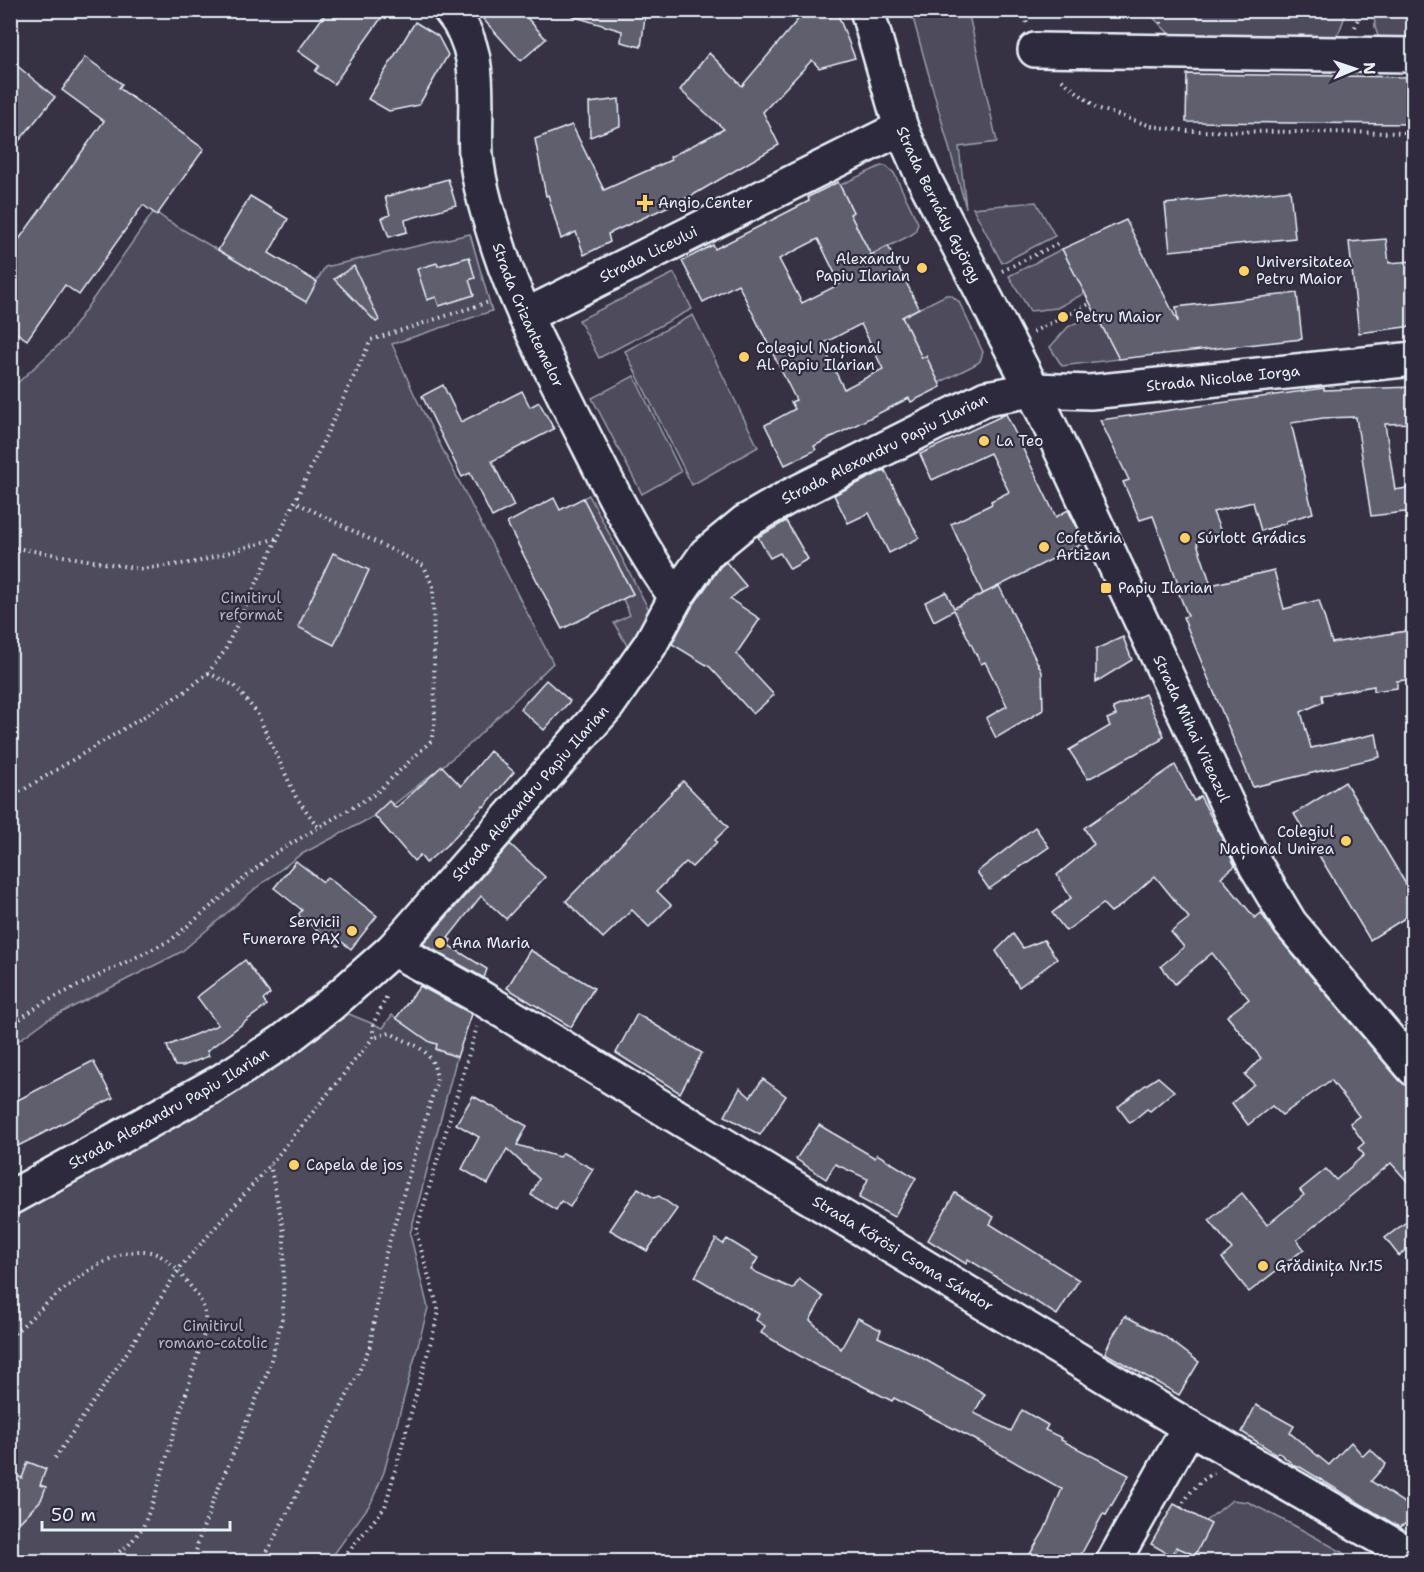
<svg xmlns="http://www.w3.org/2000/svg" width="1424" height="1572" font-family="'Shantell Sans',sans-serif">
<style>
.green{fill:#4d4b5c;stroke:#9a9eaa;stroke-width:1.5}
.building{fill:#605e6e;stroke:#e8f1f8;stroke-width:1.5;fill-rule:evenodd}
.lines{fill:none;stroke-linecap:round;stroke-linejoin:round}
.minor-casing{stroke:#e8f1f8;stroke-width:38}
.major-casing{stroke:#e8f1f8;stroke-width:38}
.path{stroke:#e8f1f8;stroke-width:4;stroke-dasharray:1.5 4.5;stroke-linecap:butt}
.minor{stroke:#2f2a3d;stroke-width:33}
.major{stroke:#2f2a3d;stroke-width:33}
.poi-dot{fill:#ffd166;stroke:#2f2a3d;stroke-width:2}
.labels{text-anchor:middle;stroke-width:4.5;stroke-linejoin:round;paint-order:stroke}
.poi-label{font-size:15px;fill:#e8f1f8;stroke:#2f2a3d;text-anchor:start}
.street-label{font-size:15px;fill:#e8f1f8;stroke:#2f2a3d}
.park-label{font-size:15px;fill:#b2b7c1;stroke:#2f2a3d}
</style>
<rect width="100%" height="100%" fill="#363244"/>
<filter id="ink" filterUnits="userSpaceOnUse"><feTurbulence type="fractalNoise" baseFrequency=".0167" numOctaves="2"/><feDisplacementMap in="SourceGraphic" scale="12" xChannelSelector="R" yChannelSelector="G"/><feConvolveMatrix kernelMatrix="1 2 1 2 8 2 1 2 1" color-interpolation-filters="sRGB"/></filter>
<g filter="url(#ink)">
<g class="green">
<polygon points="911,11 989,11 969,15 997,142 959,147 966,208"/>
<polygon points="1147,11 1347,11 1339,32 1331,41 1179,44"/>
<polygon points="1374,11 1413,11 1413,49 1379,39 1375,27"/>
<polygon points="881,166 886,166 894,173 918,223 915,232 911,235 871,255 850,214 853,212 840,185"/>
<polygon points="1036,202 1055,236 1002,263 973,208"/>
<polygon points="154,211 168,221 305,301 325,267 470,234 492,311 392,344 415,396 553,663 469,745 388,809 300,855 256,888 181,952 47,1020 11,1046 11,389 65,339"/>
<polygon points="1062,249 1085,293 1057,308 1030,311 1009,276"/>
<polygon points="674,273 692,309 599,358 579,320"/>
<polygon points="946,295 951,295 959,302 983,352 980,361 976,364 939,383 926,356 922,358 902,317"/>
<polygon points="1095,313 1119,359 1062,366 1050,347 1068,327"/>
<polygon points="693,315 758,447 692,485 625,351"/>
<polygon points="634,376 681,472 642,494 592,398"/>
<polygon points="589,495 650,612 629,649 614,623 630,615 623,599 633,594 583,498"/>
<polygon points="349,1014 383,1028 392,1015 431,1042 437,1044 436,1050 457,1057 410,1234 428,1308 384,1472 371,1503 329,1561 11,1562 11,1213 244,1087"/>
<path d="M1232 1500 1248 1502 1295 1526 1342 1552 1350 1561 1172 1562C1179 1533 1212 1519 1232 1500Z"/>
</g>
<g class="building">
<polygon points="328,10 387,10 334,84 315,71 319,66 298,51"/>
<polygon points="475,10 520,10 546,39 521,61"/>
<polygon points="573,10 646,10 641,47 621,42 622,31 572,16"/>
<polygon points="806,10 836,10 855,58 819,68 812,60 763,112 779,145 693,195 608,234 610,242 584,255 576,232 561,239 548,195 546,196 535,139 572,125 604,190 671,160 670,157 724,129 680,90 709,53 742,86"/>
<polygon points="415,22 438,36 448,55 419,105 389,111 368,99"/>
<polygon points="85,57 122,84 119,88 204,149 157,215 143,205 79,295 65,285 27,340 10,328 10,252 104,121 62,90"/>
<polygon points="10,60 55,97 10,152"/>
<polygon points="1187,74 1413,77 1413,124 1186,122"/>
<polygon points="619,99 620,126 590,137 589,103"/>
<polygon points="448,179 456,205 405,220 407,232 389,237 382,218 390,215 385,197"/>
<path d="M838 182 853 212 850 214 871 255 888 246 919 308 902 317 922 358 926 356 941 387 911 402 909 398 814 446 816 450 785 465 765 425 795 409 791 402 796 400 738 284 703 302 682 261 713 245 715 249 809 201 808 197ZM818 239 840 284 802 303 779 259ZM861 324 883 369 844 389 822 344Z"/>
<polygon points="1290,190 1295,238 1170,251 1165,204"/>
<polygon points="250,196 288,219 269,253 317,282 306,302 218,250"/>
<polygon points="1126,220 1178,322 1176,307 1297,293 1302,339 1119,359 1062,249"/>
<polygon points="1386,239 1389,263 1413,261 1413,326 1359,333 1349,242"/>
<polygon points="469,257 475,278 469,280 474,295 439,306 436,297 427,300 417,269 437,263 438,266"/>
<polygon points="354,266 379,320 376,322 334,279"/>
<polygon points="443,385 461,422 522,391 530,407 539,402 554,429 492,461 514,506 492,517 470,473 462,477 422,396"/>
<polygon points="1413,387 1413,423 1385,424 1395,490 1413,487 1413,511 1371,516 1356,417 1323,418 1291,423 1313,513 1286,521 1286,523 1261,531 1253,502 1213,512 1221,532 1197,543 1211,585 1274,570 1284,609 1319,600 1332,643 1413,630 1413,679 1397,681 1397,688 1374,691 1374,686 1322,695 1323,702 1301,712 1311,748 1376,734 1380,757 1253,787 1183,617 1188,616 1175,584 1178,583 1153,516 1140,520 1123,482 1129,480 1100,420 1324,388 1324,390"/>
<polygon points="1006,414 1056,517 1068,510 1084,543 983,594 951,524 992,504 991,501 1009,492 990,453 932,480 920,454"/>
<polygon points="885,470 919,538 889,553 869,513 848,523 834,495"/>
<polygon points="554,498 560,510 583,498 633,594 562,629 507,523"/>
<polygon points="786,521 808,559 790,569 780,553 770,558 758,537"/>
<polygon points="333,553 369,570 334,645 298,627"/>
<polygon points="726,562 746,586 730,599 760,619 736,654 774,695 753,714 710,667 672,644 692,607 720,567"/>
<polygon points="999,586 1042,672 1043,710 996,738 986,718 1007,706 985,662 981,664 954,610 934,621 925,602 946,592 954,608"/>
<polygon points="1123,637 1132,660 1096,682 1096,649"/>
<polygon points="546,680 570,701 544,730 520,709"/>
<polygon points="1145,694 1164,736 1160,738 1161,740 1088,779 1069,750 1110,726 1107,719 1116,715 1113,708"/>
<polygon points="490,751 514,772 484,807 483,806 449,843 426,863 420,855 414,861 374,815 389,801 396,808 442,766 461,786"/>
<polygon points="1175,765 1194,801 1200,796 1216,826 1235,866 1221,877 1255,918 1261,913 1276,935 1400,1081 1413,1088 1413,1188 1391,1163 1297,1240 1304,1249 1249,1292 1222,1258 1232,1249 1209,1220 1242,1193 1267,1225 1304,1195 1300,1190 1326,1169 1336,1180 1364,1155 1358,1148 1364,1143 1350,1123 1359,1116 1331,1080 1282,1115 1272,1106 1248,1125 1232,1103 1254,1084 1245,1075 1261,1058 1227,1016 1249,999 1212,953 1175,984 1161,966 1184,947 1171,932 1189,918 1155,876 1122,905 1111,912 1103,904 1066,931 1052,913 1071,898 1057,875 1094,844 1084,828"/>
<polygon points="683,781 728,827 715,840 717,842 692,867 686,862 657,891 671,905 649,927 632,910 603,938 566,901"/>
<polygon points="1345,782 1413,896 1413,913 1370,940 1294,814"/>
<polygon points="1035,827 1049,847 989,889 977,872"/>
<polygon points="510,844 545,877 506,919 481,896 448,938 451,940 448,945 487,969 484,978 423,944"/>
<polygon points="296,861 323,882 327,877 377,916 351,949 342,942 338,946 298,915 302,910 274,888"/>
<polygon points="1013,934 1023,948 1044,940 1057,959 1019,987 996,951"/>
<polygon points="530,950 594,988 571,1027 507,988"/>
<polygon points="245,960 270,994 263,1000 267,1005 207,1051 209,1056 183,1066 175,1066 167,1046 218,1025 197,997"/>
<polygon points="420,986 472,1014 457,1057 436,1049 437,1044 430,1042 396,1018"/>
<polygon points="637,1014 702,1053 680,1093 616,1053"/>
<polygon points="93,1061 113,1098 10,1150 10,1104"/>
<polygon points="1158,1077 1174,1091 1150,1111 1147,1109 1130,1123 1118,1107 1144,1086"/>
<polygon points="763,1079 786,1096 760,1135 725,1116 740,1088 750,1097"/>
<polygon points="473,1096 527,1126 517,1145 559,1157 563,1153 593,1169 570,1207 561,1201 556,1210 531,1195 539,1179 507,1149 488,1184 462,1169 479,1137 456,1124"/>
<polygon points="819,1125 875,1158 877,1154 916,1178 894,1217 859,1198 868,1179 835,1164 826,1179 796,1159"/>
<polygon points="638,1188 654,1198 659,1196 677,1209 647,1251 610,1230"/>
<polygon points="955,1193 994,1217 990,1224 1079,1280 1057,1315 968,1259 966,1264 928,1240"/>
<polygon points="1413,1217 1413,1243 1399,1256 1385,1238"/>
<polygon points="716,1239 723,1244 727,1239 758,1258 751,1270 793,1289 799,1279 823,1297 810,1320 841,1349 858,1318 881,1330 878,1337 917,1355 985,1394 974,1413 1011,1431 1022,1410 1048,1425 1045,1430 1062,1438 1061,1440 1129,1475 1106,1515 1103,1514 1077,1562 1025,1562 1044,1531 1062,1489 974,1439 894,1398 892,1401 847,1378 817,1366 761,1333 765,1326 756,1320 759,1314 695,1277"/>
<polygon points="1125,1316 1164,1336 1199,1362 1179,1395 1105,1353 1111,1339"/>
<polygon points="1256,1405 1294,1426 1290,1433 1329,1465 1351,1442 1363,1456 1370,1449 1386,1464 1371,1481 1413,1509 1413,1520 1399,1527 1300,1467 1296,1467 1278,1452 1276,1454 1242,1432"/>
<polygon points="28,1462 46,1469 40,1485 46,1487 41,1500 11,1531 13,1475 22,1478"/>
<polygon points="1174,1504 1211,1524 1195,1555 1176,1547 1172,1556 1151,1544"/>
</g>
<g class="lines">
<defs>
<g id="minor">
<path id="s1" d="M450 10C486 51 473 105 476 155 479 187 490 221 500 252 518 307 546 358 571 410 603 473 633 539 676 597"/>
<polyline points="1035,50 1414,55"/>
<path id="s2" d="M525 316 901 128"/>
<path id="s3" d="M393 949 478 996 1189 1427 1414 1557"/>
<path id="s4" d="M10 1198 220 1082 282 1042 331 1004 393 949 608 705 650 645 676 597 706 554 745 522 790 496 986 398 1033 390 1090 392 1414 359"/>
<polyline points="1113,1562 1189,1427"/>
</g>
<g id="major">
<path id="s5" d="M867 10 901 128 923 177 1033 390 1256 866 1290 923 1414 1069"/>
</g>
</defs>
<use href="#minor" class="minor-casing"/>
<use href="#major" class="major-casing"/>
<g class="path">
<polyline points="1023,10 1027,24"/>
<polyline points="1161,10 1161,24"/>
<polyline points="1355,27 1361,10"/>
<polyline points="1062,80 1097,108 1151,126 1188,131 1414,133"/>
<polyline points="1002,271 1059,243"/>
<polyline points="1033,332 1091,303"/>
<polyline points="10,547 140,569 197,562 277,538"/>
<polyline points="208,673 235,686 257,713 296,797 318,827"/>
<polyline points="10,798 186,691 208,673 224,652 371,340 489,302"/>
<polyline points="10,1026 41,1004 171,940 272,855 375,794 431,741 435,724 433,587 424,566 295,502"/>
<path d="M10 1337C43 1308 99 1249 144 1251 160 1252 173 1264 182 1276 191 1287 204 1300 205 1315 206 1321 204 1328 204 1334L155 1496 143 1527 128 1546 104 1562"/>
<polyline points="55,1458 128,1351 178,1270 270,1165 373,1038 373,1024 388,994"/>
<path d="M1181 1508C1188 1493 1199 1481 1214 1473"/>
<polyline points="194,1562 198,1542 214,1499 268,1371 283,1315 284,1232 270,1165"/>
<path d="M262 1562 357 1376 370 1346 385 1256 437 1080C433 1047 416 1047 390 1033L373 1038"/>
<polyline points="340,1562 385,1507 439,1312 416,1232 477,1027"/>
</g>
<use href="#minor" class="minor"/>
<use href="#major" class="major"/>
</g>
</g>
<g class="poi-dot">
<path d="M642 194h6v6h6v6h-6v6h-6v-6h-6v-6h6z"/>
<circle cx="922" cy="268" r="6"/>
<circle cx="1244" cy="271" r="6"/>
<circle cx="1063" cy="317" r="6"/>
<circle cx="744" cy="357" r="6"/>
<circle cx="984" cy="441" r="6"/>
<circle cx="1185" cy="538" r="6"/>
<circle cx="1044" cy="547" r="6"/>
<rect x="1100" y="582" width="12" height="12" rx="3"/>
<circle cx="1346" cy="841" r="6"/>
<circle cx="352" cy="931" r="6"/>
<circle cx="440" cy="943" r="6"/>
<circle cx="294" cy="1165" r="6"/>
<circle cx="1263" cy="1266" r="6"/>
</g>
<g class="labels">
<g class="poi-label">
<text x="658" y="208">Angio Center</text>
<text x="910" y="264" text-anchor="end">Alexandru<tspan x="910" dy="17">Papiu Ilarian</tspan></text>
<text x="1256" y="267">Universitatea<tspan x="1256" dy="17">Petru Maior</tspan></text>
<text x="1075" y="322">Petru Maior</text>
<text x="756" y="353">Colegiul Național<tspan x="756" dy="17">Al. Papiu Ilarian</tspan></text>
<text x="996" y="446">La Teo</text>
<text x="1056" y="543">Cofetăria<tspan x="1056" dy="17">Artizan</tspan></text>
<text x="1197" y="543">Súrlott Grádics</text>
<text x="1118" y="593">Papiu Ilarian</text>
<text x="1334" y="837" text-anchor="end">Colegiul<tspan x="1334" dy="17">Național Unirea</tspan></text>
<text x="340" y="927" text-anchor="end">Servicii<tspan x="340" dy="17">Funerare PAX</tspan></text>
<text x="452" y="948">Ana Maria</text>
<text x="306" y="1170">Capela de jos</text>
<text x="1275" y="1271">Grădinița Nr.15</text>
</g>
<g class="street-label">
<text dy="5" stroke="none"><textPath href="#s5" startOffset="208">Strada Bernády György</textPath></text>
<text dy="5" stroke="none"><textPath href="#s2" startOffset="138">Strada Liceului</textPath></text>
<text dy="5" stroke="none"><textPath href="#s1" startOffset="320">Strada Crizantemelor</textPath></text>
<text dy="5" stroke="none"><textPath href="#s4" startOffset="1524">Strada Nicolae Iorga</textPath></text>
<text dy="5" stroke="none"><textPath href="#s4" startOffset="1172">Strada Alexandru Papiu Ilarian</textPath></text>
<text dy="5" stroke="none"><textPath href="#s5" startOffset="790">Strada Mihai Viteazul</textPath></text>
<text dy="5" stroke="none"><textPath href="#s4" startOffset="666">Strada Alexandru Papiu Ilarian</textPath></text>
<text dy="5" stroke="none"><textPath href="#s4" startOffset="182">Strada Alexandru Papiu Ilarian</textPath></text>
<text dy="5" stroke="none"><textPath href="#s3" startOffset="594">Strada Kőrösi Csoma Sándor</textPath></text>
</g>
<g class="park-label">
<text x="251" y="603">Cimitirul<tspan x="251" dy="17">reformat</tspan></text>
<text x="213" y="1331">Cimitirul<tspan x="213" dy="17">romano-catolic</tspan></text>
</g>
</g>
<rect width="1424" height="1572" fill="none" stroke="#2f2a3d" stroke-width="36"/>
<rect x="18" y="18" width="1388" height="1536" fill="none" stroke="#e8f1f8" stroke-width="2" filter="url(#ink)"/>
<g transform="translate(1355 69) rotate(88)" stroke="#2f2a3d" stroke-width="4.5" paint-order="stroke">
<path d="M0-4.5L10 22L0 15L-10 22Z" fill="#e8f1f8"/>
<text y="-9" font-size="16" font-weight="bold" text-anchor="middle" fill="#e8f1f8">N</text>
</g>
<path d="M42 1521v9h188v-9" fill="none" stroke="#e8f1f8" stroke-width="3"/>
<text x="51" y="1521" font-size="18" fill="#e8f1f8" stroke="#2f2a3d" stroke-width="4.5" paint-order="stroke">50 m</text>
</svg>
